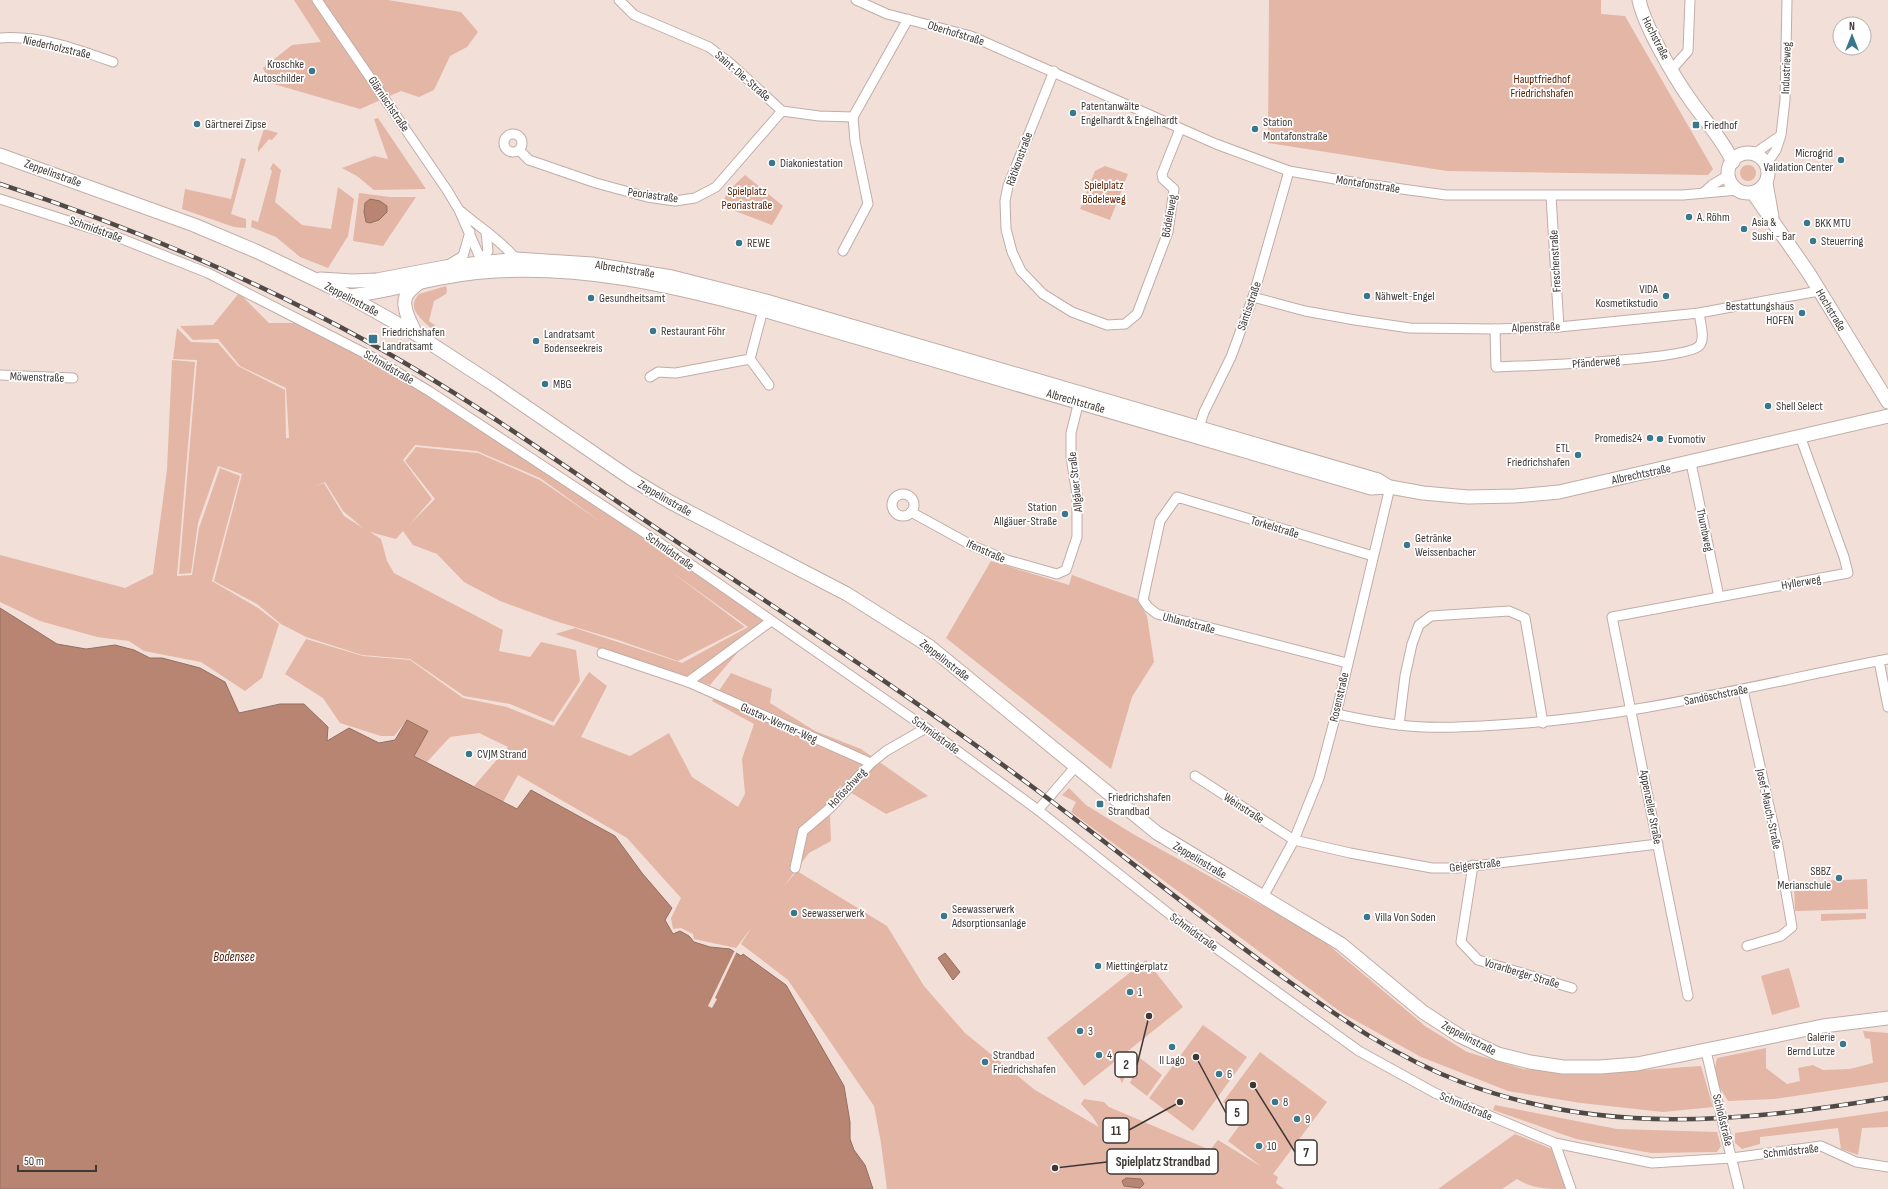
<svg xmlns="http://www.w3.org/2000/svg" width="1888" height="1189" font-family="'Sofia Sans Condensed',sans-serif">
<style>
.green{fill:#e4b6a5;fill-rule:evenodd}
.water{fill:#b88572;stroke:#936e5f}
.pier{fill:#f2dfd8}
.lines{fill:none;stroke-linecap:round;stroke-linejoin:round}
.street-casing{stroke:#c0ada7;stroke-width:11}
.secondary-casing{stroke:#c0ada7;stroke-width:15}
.street{stroke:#fff;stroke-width:9}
.secondary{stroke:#fff;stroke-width:13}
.rail-casing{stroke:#514945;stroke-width:4.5}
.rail{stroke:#fff;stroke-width:3;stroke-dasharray:9;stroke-linecap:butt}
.street-bridge-casing{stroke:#c0ada7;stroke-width:11;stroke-linecap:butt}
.street-bridge{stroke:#fff;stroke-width:9}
.poi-dot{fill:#39788c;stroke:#fff;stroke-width:1.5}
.labels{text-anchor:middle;stroke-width:3.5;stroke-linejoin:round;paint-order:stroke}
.street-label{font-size:12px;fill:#3e3734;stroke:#fff}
.poi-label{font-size:12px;fill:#3e3734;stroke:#fff;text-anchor:start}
.park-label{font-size:12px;fill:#5f2002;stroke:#fff}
.water-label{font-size:13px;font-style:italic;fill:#491905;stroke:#fff}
.leader{fill:none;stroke:#3e3734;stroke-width:1.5}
.callout-dot{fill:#3e3734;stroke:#fff;stroke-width:1.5}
.callout{fill:#fff;stroke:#3e3734;stroke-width:1.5}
.callout-label{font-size:13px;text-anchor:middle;font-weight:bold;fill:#3e3734}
</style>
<rect width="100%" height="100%" fill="#f2dfd8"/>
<g class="green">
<polygon points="294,0 388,0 461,12 478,32 467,47 450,56 434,90 419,97 401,91 360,109 270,83 263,68 292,45 321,42"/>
<polygon points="1269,0 1601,0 1601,14 1625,16 1713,169 1708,175 1447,171 1268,143"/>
<polygon points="378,118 426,189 374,190 357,176 342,168 374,156 388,159 374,119"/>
<polygon points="264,129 278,133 272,140 269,139 258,152 258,147"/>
<polygon points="241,158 246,159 231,214 246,219 246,228 234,227 182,209 185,189 231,199"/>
<polygon points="273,163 281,170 275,202 302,225 331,229 338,187 354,199 348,236 328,268 300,257 276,237 251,227 252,220 258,222 272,171 270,169"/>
<circle cx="1748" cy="173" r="8"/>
<polygon points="1105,166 1128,174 1110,220 1080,209 1095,171"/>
<polygon points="745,175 783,206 772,225 722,206 727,192"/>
<polygon points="359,193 390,197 416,197 383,246 353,241"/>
<path d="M446 286 447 290 446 294 434 301 429 321 436 326 434 331C423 320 405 309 419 294Z"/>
<path d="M239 293 269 323H301L504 435 765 620 710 685 555 634 575 628 682 663 748 627 669 570 745 627 678 661 618 640 555 621 500 601 464 582 437 554 413 545 403 531 396 539 370 532 381 539 387 561 394 573 503 630 499 651 530 657 541 642 576 650 580 681 553 722 510 704 464 696 410 659 362 655 306 637 281 624 257 604 214 581 242 474 218 466 198 523 191 573 179 574 197 360 173 359 177 328 191 342 218 343 238 366 285 390 286 438H289L286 388 240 366 218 339 193 340 180 326 213 325ZM415 445 477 451 540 478 604 524 540 480 478 453 416 447 405 461 435 499 409 525 432 499 403 460ZM325 482 343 511 363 528 344 516 324 483 313 487Z"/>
<polygon points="172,360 195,362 177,576 192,575 199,528 220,468 240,476 212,581 258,608 279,624 262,678 245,691 201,662 144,651 129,641 97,637 40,621 0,602 0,555 125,588 153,574 167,470"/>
<polygon points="991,561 1069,585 1072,575 1140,600 1141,606 1147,616 1154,662 1132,697 1111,769 946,638"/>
<polygon points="306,639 363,656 410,660 463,698 507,707 554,726 589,672 607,686 581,737 630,756 669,733 692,777 738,807 745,794 742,759 754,724 712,701 731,673 772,689 770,703 815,731 861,749 928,796 886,814 840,786 830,816 831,841 809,853 784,886 797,871 887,926 924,986 965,1033 1035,1090 1099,1127 1092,1116 1081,1104 1084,1099 1104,1102 1109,1107 1210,1150 1218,1140 1262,1167 1228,1141 1245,1118 1223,1102 1260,1052 1327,1102 1273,1174 1278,1177 1276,1183 1284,1189 887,1189 881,1143 874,1106 788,980 741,944 752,927 736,948 694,939 693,934 681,928 673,929 671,918 681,898 627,838 518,775 503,802 474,786 508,747 479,733 450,737 427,762 414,755 428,731 407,720 394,736 381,736 340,723 323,698 285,674"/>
<polygon points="1069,788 1086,805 1133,834 1319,937 1425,1026 1467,1052 1523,1069 1583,1074 1701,1066 1713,1107 1663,1112 1581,1103 1508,1091 1421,1057 1342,1013 1071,812 1076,802 1062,795"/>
<polygon points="1867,879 1868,909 1795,911 1794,882"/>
<polygon points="1866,913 1866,919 1821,921 1821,914"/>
<polygon points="1146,960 1183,1007 1084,1086 1047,1038"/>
<polygon points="1789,968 1800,1007 1772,1015 1761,976"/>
<polygon points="1203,1025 1247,1057 1193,1131 1149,1098"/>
<path d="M1863 1031 1888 1033V1082L1775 1099 1728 1101C1718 1085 1712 1077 1717 1058L1766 1048V1068L1787 1084 1800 1081 1798 1068 1813 1065 1823 1070 1850 1069 1873 1063 1870 1039 1865 1038Z"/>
<polygon points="1128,1054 1133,1060 1122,1083 1114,1066"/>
<polygon points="1140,1058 1162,1075 1147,1096 1130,1083"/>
<polygon points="1495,1105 1617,1129 1717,1132 1721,1146 1717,1152 1651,1153 1576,1139 1493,1110"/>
<polygon points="1888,1111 1888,1127 1862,1128 1858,1155 1841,1149 1838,1128 1760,1137 1760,1144 1742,1149 1735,1143 1735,1133"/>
<path d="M1515 1134 1552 1149 1566 1189C1549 1189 1532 1189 1517 1179L1502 1189H1438Z"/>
</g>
<g class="water">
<polygon points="370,199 380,201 387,206 387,212 379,220 370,223 366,222 364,212 365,203"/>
<polygon points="0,608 57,644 86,649 115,645 134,650 150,658 162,658 200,668 225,682 239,713 280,704 304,704 328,727 327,741 349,728 379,743 395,740 407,720 428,731 414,756 517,809 531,790 615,836 642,873 672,908 665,920 673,934 680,931 689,936 694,942 710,947 730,949 741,956 743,954 786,985 844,1086 850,1122 850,1139 854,1150 865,1165 873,1189 0,1189"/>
<polygon points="945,953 960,972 953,980 938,958"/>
<polygon points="1126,1178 1141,1179 1144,1184 1140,1188 1124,1186 1122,1181"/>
</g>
<polygon class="pier" points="735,950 737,951 715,998 717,999 712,1008 708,1006"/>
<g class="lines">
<defs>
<g id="street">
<polyline points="317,0 447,190 459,210 482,262 488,251 486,233"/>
<polyline points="619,0 634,15 709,47 730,63 782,111 819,116 853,117"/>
<polyline points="856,0 887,14 971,36 1216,144 1289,171 1358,183 1446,195 1683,195 1738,190"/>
<path d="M0 38C39 35 77 49 113 62"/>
<polyline points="1672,69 1688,51 1690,0"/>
<polyline points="1054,71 1008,186 1005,201 1006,229 1012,252 1021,271 1043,294 1072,312 1107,325 1125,324 1137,314 1168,232 1174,189 1163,179 1162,174 1180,129"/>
<circle cx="513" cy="143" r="9"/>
<polyline points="519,150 529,160 596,183 647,197 675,201 695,198 716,187 782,111"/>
<polyline points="1754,154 1780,136"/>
<polyline points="1766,165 1776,150 1781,135 1785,100 1787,0"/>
<polyline points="1703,193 1712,185 1729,175"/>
<polyline points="1551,196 1559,327"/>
<polyline points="0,199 112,235 208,273 372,357 429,391 660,543 926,728 1038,810 1173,917 1359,1051 1435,1093 1555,1143 1652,1163 1732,1158 1821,1146 1856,1162 1888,1167"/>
<path d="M462 212C479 227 503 242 516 259"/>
<polyline points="843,251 868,204 855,141 853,117 908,19"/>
<polyline points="448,265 463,256 470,232"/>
<polyline points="1253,297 1305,311 1355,320 1410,328 1495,329 1559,327 1699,313 1819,291"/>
<path d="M1495 329 1496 367C1524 366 1686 360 1699 346 1706 339 1700 322 1699 313"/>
<polyline points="750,359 769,385"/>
<polyline points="0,375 73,378"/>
<polyline points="650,377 658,372 676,373 750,359 764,306"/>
<polyline points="1197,433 1204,412 1231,357 1253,297 1289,171"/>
<polyline points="1691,463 1719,597"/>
<circle cx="903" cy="505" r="11"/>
<polyline points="911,512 973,546 1007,560 1057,574 1066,570 1077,537 1077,495 1071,457 1071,433 1080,397"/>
<polyline points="602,653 688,682 871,763"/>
<polyline points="1879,661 1888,707"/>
<polyline points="1347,663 1157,614 1148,607 1143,600 1160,521 1177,497 1373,556"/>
<polyline points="688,682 771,621"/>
<polyline points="1743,690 1778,846 1792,927 1781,936 1747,946"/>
<path d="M1336 714C1357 718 1378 723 1399 725 1431 729 1465 727 1498 725 1630 718 1759 684 1888 659"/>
<polyline points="1399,725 1405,676 1412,644 1419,625 1431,616 1509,611 1525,618 1543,723"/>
<polyline points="1195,776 1294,840 1350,853 1432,868 1457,868 1658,844"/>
<polyline points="1038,810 1076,766"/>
<polyline points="1473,865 1461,942 1478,960 1572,988"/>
<polyline points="795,868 803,831 830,808 871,763 886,751 926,728"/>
<polyline points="1263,897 1294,840 1319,778 1336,714 1390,487"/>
<polyline points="1688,996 1612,617 1848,573 1844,557 1800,436"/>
<polyline points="1706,1051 1715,1090"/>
<polyline points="1726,1136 1739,1189"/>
<polyline points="1555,1143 1571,1189"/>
</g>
<g id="secondary">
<path d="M1639 0C1645 27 1673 75 1689 98 1704 120 1722 138 1733 162"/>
<circle cx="1748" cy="173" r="20"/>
<polyline points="0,155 194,225 258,252 341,292 416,334 493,384 630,478 670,502 847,594 929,646 1157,833 1341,944 1423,1012 1460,1036 1498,1054 1530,1062 1563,1067 1600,1067 1637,1064 1823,1026 1888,1018"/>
<polyline points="1766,183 1772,217"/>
<polyline points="1753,193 1808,272 1888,402"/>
<polyline points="320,279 353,281 377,280 445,267 516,259 592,264 672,277 766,301 1378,480 1389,487"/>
<path d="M349 296C394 291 437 275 483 272 579 264 671 285 763 310L1371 488 1390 487 1423 493 1468 497 1515 496 1559 492 1888 416"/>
<path d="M416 334C411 323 399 304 408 293 411 289 416 285 420 282"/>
</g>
</defs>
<use href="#street" class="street-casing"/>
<use href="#secondary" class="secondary-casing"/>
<use href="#street" class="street"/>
<use href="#secondary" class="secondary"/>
<defs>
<path id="rail" d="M0 184C128 226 250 277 368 342 475 401 575 474 677 542 797 622 918 701 1034 788 1118 851 1199 917 1284 978 1340 1018 1395 1057 1461 1082 1603 1136 1741 1122 1888 1098"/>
</defs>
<use href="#rail" class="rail-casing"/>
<use href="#rail" class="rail"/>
<defs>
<polyline id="street-bridge" points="1715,1090 1726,1136"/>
</defs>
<use href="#street-bridge" class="street-bridge-casing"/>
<use href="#street-bridge" class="street-bridge"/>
</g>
<g class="poi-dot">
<circle cx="312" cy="71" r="4"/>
<circle cx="1073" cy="113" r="4"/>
<circle cx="197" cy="124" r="4"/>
<rect x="1692" y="121" width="8" height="8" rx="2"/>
<circle cx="1255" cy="129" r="4"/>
<circle cx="1841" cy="160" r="4"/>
<circle cx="772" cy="163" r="4"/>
<circle cx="1689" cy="217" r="4"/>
<circle cx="1807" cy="223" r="4"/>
<circle cx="1744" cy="229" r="4"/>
<circle cx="1813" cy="241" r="4"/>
<circle cx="739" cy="243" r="4"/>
<circle cx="1367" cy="296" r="4"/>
<circle cx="1666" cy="296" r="4"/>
<circle cx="591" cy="298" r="4"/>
<circle cx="1802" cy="313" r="4"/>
<circle cx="653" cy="331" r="4"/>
<rect x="368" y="334" width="10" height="10" rx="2"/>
<circle cx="536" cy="341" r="4"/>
<circle cx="545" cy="384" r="4"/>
<circle cx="1768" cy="406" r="4"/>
<circle cx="1650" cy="438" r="4"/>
<circle cx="1660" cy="439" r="4"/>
<circle cx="1578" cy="455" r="4"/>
<circle cx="1065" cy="514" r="4"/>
<circle cx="1407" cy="545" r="4"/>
<circle cx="469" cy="754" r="4"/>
<rect x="1096" y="800" width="8" height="8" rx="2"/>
<circle cx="1839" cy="878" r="4"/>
<circle cx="794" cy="913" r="4"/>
<circle cx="944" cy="916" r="4"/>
<circle cx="1367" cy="917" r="4"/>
<circle cx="1098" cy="966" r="4"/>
<circle cx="1130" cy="992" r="4"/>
<circle cx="1080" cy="1031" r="4"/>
<circle cx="1843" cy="1044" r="4"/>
<circle cx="1172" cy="1047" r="4"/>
<circle cx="1099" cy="1055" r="4"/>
<circle cx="985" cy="1062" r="4"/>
<circle cx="1219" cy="1074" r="4"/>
<circle cx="1275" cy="1102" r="4"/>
<circle cx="1297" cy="1119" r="4"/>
<circle cx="1259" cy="1146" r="4"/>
</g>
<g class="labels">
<g class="street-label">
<text transform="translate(956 33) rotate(17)" y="4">Oberhofstraße</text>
<text transform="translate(1656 38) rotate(63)" y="4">Hochstraße</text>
<text transform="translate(57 47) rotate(13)" y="4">Niederholzstraße</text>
<text transform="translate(1786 68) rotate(-88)" y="4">Industrieweg</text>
<text transform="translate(743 76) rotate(41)" y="4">Saint-Die-Straße</text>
<text transform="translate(389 104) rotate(56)" y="4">Glärnischstraße</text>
<text transform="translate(1019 159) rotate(-70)" y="4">Rätikonstraße</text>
<text transform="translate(53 173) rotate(20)" y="4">Zeppelinstraße</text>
<text transform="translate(1368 184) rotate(9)" y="4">Montafonstraße</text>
<text transform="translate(653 195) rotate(8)" y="4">Peoriastraße</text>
<text transform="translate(1169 216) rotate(-80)" y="4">Bödeleweg</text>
<text transform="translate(96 229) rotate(20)" y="4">Schmidstraße</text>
<text transform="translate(1555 261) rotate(-93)" y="4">Freschenstraße</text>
<text transform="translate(625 269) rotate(9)" y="4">Albrechtstraße</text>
<text transform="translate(352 299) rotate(28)" y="4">Zeppelinstraße</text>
<text transform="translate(1249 306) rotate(-71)" y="4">Säntisstraße</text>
<text transform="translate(1831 310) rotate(59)" y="4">Hochstraße</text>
<text transform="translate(1536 327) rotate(-2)" y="4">Alpenstraße</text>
<text transform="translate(1596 362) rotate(-5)" y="4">Pfänderweg</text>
<text transform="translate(389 367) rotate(30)" y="4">Schmidstraße</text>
<text transform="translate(37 377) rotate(2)" y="4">Möwenstraße</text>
<text transform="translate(1076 401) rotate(16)" y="4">Albrechtstraße</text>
<text transform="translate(1641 474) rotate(-12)" y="4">Albrechtstraße</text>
<text transform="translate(1075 482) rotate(-96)" y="4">Allgäuer Straße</text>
<text transform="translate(665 498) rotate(30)" y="4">Zeppelinstraße</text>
<text transform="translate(1275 527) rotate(17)" y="4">Torkelstraße</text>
<text transform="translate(1705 530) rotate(78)" y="4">Thumbweg</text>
<text transform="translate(670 551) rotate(35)" y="4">Schmidstraße</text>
<text transform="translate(986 551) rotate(24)" y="4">Ifenstraße</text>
<text transform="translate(1801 582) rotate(-10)" y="4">Hyllerweg</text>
<text transform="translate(1189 623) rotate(15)" y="4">Uhlandstraße</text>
<text transform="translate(945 660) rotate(38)" y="4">Zeppelinstraße</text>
<text transform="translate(1716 695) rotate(-11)" y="4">Sandöschstraße</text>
<text transform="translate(1339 697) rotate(-77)" y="4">Rosenstraße</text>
<text transform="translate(779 723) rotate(24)" y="4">Gustav-Werner-Weg</text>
<text transform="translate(936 735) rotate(36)" y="4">Schmidstraße</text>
<text transform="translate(847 788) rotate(-47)" y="4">Hoföschweg</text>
<text transform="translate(1651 807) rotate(79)" y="4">Appenzeller Straße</text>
<text transform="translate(1244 808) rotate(33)" y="4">Weinstraße</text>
<text transform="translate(1769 809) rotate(78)" y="4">Josef-Mauch-Straße</text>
<text transform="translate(1200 860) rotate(31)" y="4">Zeppelinstraße</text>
<text transform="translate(1475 865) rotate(-6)" y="4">Geigerstraße</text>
<text transform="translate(1194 932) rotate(36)" y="4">Schmidstraße</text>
<text transform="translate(1522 973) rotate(17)" y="4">Vorarlberger Straße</text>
<text transform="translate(1469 1038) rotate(28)" y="4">Zeppelinstraße</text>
<text transform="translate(1466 1106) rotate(23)" y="4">Schmidstraße</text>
<text transform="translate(1723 1120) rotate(76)" y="4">Schloßstraße</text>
<text transform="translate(1791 1151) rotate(-6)" y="4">Schmidstraße</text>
</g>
<g class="poi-label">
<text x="304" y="68" text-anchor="end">Kroschke<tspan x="304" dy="14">Autoschilder</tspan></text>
<text x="1081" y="110">Patentanwälte<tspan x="1081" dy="14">Engelhardt &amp; Engelhardt</tspan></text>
<text x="1263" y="126">Station<tspan x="1263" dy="14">Montafonstraße</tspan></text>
<text x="205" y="128">Gärtnerei Zipse</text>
<text x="1704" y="129">Friedhof</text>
<text x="1833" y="157" text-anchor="end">Microgrid<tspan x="1833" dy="14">Validation Center</tspan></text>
<text x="780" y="167">Diakoniestation</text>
<text x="1697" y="221">A. Röhm</text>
<text x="1752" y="226">Asia &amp;<tspan x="1752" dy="14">Sushi - Bar</tspan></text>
<text x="1815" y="227">BKK MTU</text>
<text x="1821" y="245">Steuerring</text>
<text x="747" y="247">REWE</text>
<text x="1658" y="293" text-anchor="end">VIDA<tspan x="1658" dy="14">Kosmetikstudio</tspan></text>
<text x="1375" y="300">Nähwelt-Engel</text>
<text x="599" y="302">Gesundheitsamt</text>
<text x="1794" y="310" text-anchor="end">Bestattungshaus<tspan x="1794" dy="14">HOFEN</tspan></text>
<text x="661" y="335">Restaurant Föhr</text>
<text x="382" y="336">Friedrichshafen<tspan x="382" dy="14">Landratsamt</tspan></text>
<text x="544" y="338">Landratsamt<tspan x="544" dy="14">Bodenseekreis</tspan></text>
<text x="553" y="388">MBG</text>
<text x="1776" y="410">Shell Select</text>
<text x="1642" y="442" text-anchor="end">Promedis24</text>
<text x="1668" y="443">Evomotiv</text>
<text x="1570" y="452" text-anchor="end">ETL<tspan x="1570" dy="14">Friedrichshafen</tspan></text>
<text x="1057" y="511" text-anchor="end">Station<tspan x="1057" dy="14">Allgäuer-Straße</tspan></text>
<text x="1415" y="542">Getränke<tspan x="1415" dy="14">Weissenbacher</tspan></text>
<text x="477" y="758">CVJM Strand</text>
<text x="1108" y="801">Friedrichshafen<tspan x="1108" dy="14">Strandbad</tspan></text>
<text x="1831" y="875" text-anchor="end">SBBZ<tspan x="1831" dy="14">Merianschule</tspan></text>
<text x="952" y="913">Seewasserwerk<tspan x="952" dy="14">Adsorptionsanlage</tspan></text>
<text x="802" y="917">Seewasserwerk</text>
<text x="1375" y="921">Villa Von Soden</text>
<text x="1106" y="970">Miettingerplatz</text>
<text x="1138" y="996">1</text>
<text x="1088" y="1035">3</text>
<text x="1835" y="1041" text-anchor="end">Galerie<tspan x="1835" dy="14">Bernd Lutze</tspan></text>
<text x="993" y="1059">Strandbad<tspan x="993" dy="14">Friedrichshafen</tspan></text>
<text x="1107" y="1059">4</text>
<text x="1172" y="1064" text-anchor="middle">Il Lago</text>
<text x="1227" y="1078">6</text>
<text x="1283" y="1106">8</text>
<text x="1305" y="1123">9</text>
<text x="1267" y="1150">10</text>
</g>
<g class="park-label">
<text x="1542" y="83">Hauptfriedhof<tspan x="1542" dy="14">Friedrichshafen</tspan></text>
<text x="1104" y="189">Spielplatz<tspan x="1104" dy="14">Bödeleweg</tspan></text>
<text x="747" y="195">Spielplatz<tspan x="747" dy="14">Peoriastraße</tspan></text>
</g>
<g class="water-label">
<text x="234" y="961">Bodensee</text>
</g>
</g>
<path class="leader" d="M1149 1016L1137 1065M1196 1057L1226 1113M1180 1102L1129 1130M1253 1085L1295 1152M1055 1168L1107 1162"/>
<g class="callout-dot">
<circle cx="1149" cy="1016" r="4"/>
<circle cx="1196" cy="1057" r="4"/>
<circle cx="1180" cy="1102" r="4"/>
<circle cx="1253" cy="1085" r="4"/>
<circle cx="1055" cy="1168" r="4"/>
</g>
<g class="callout">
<rect x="1115" y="1052" width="22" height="25" rx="4"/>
<rect x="1226" y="1100" width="22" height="25" rx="4"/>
<rect x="1103" y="1118" width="26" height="25" rx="4"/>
<rect x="1295" y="1140" width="22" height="25" rx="4"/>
<rect x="1107" y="1149" width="111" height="25" rx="4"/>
</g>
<g class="callout-label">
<text x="1126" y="1069">2</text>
<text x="1237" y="1117">5</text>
<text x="1116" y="1135">11</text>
<text x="1306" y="1157">7</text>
<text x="1163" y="1166">Spielplatz Strandbad</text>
</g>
<g transform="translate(1852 36)"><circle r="19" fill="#ffffff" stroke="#b2afae"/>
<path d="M0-3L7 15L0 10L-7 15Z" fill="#39788c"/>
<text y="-6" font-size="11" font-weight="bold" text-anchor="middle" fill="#3e3734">N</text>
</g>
<path d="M18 1165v6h78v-6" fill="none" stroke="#3e3734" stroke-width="2"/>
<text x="24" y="1165" font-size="12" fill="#3e3734" stroke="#ffffff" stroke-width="3" paint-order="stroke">50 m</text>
</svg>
